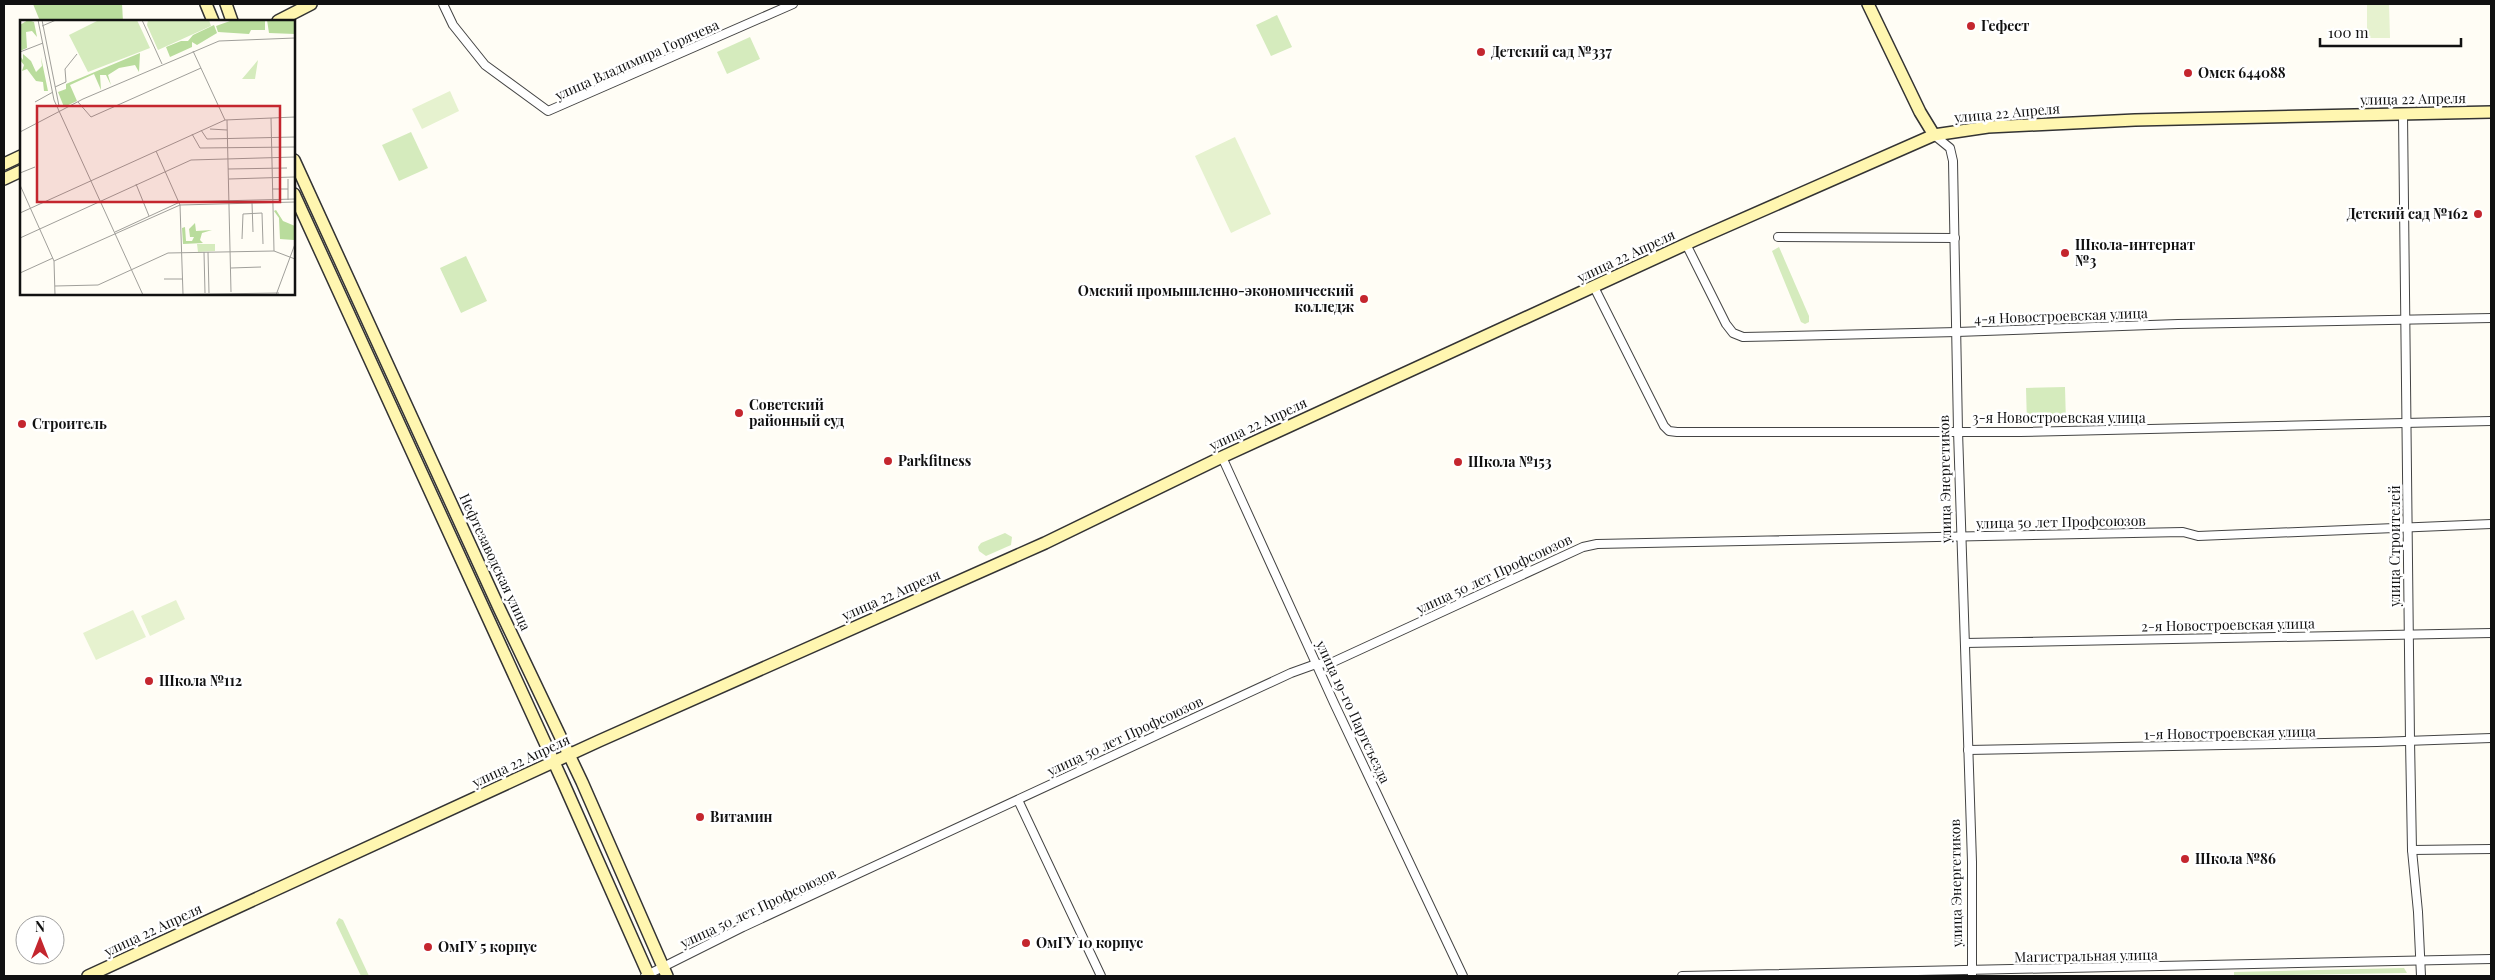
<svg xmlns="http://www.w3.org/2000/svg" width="2495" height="980" font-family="'Playfair Display',serif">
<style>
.green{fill:#d5ebbd}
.forest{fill:#b9dc9c}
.pitch{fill:#e6f2cf}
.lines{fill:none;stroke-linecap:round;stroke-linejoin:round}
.minor-casing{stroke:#444;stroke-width:10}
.secondary-casing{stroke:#333;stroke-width:14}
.minor{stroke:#fff;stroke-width:8}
.secondary{stroke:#fff6b0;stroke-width:11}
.poi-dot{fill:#c4262e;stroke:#fff;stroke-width:2}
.labels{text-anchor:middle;stroke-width:5;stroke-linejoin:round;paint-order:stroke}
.poi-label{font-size:14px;font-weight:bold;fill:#111;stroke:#fff;text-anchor:start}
.street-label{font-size:14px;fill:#111;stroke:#fff}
.inset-road{fill:none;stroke:#a09f9a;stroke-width:1}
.view{fill:#c4262e;fill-opacity:0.15;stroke:#c4262e;stroke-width:2.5}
.inset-edge{fill:none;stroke:#111;stroke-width:2.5}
</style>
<rect width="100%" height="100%" fill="#fffdf5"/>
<g class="green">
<polygon points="1277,15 1292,47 1271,56 1256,25"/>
<polygon points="750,37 760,59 727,74 717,52"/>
<polygon points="411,132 428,168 399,181 382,145"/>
<polygon points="1779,247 1809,316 1809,322 1805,324 1801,322 1772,251"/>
<polygon points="466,256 487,301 461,313 440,268"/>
<polygon points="2065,387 2066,423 2027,424 2026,388"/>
<polygon points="1005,533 1012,537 1011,545 986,556 979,551 978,547 981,543"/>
<polygon points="339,918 343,920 369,976 361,976 336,923"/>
<polygon points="2404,968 2407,973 2234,976 2234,972"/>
</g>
<polygon class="forest" points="33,4 122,4 123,21 40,21"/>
<g class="pitch">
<polygon points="2367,4 2389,4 2390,38 2367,38"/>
<polygon points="450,91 459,111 422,129 412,109"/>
<polygon points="1235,137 1271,214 1231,233 1195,156"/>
<polygon points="176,600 185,619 150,636 141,616"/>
<polygon points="133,610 146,637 96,660 83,633"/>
</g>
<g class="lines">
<defs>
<g id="minor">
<polyline points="443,4 453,25 485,65 548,111 793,4"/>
<polyline points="2403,115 2410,740 2412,850 2418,912 2421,976"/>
<polyline points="1934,135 1950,148 1953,161 1958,431 1972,862 1972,976"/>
<polyline points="1778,237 1955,238"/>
<polyline points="1686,244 1726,324 1733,333 1743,337 1957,332 2178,324 2491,318"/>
<polyline points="1594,287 1664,426 1669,431 1677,432 2020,432 2491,421"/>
<polyline points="1222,457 1334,703 1463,976"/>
<polyline points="1965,643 2491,633"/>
<polyline points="1968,750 2377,742 2491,738"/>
<polyline points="1018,800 1101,976"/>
<polyline points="2412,850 2491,849"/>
<polyline points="645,976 743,927 1291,673 1316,664 1331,663 1583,547 1597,544 2183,532 2198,536 2491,524"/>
<polyline points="1682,976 2491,959"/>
</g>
<g id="secondary">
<polyline points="206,4 213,21"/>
<polyline points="226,4 232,21"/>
<polyline points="1868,4 1920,112 1934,135"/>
<polyline points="278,21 311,4"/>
<polyline points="294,160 500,610 582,782 667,976"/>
<polyline points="4,164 21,156"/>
<polyline points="4,179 21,171"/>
<polyline points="294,194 563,782 649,976"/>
<polyline points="88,976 599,741 1045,543 1222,457 1695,240 1934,135 1988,127 2135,120 2491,112"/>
</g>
</defs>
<use href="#minor" class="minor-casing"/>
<use href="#secondary" class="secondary-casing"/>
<use href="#minor" class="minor"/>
<use href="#secondary" class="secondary"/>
</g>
<g class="poi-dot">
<circle cx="1971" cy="26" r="5"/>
<circle cx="1481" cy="52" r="5"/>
<circle cx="2188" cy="73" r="5"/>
<circle cx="2478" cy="214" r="5"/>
<circle cx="2065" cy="253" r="5"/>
<circle cx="1364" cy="299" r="5"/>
<circle cx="739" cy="413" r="5"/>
<circle cx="22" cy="424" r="5"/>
<circle cx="888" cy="461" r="5"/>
<circle cx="1458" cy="462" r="5"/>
<circle cx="149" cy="681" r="5"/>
<circle cx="700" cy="817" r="5"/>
<circle cx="2185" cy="859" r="5"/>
<circle cx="1026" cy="943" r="5"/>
<circle cx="428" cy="947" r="5"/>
</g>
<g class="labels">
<g class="poi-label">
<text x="1981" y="31">Гефест</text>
<text x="1491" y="57">Детский сад №337</text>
<text x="2198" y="78">Омск 644088</text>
<text x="2468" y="219" text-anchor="end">Детский сад №162</text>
<text x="2075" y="250">Школа-интернат<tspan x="2075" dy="16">№3</tspan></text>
<text x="1354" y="296" text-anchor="end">Омский промышленно-экономический<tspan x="1354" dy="16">колледж</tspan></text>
<text x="749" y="410">Советский<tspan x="749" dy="16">районный суд</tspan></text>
<text x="32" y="429">Строитель</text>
<text x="898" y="466">Parkfitness</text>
<text x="1468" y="467">Школа №153</text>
<text x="159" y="686">Школа №112</text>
<text x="710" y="822">Витамин</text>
<text x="2195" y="864">Школа №86</text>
<text x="1036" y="948">ОмГУ 10 корпус</text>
<text x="438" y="952">ОмГУ 5 корпус</text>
</g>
<g class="street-label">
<text transform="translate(637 60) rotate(-24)" y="5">улица Владимира Горячева</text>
<text transform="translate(2413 99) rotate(-1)" y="5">улица 22 Апреля</text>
<text transform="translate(2007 113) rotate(-5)" y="5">улица 22 Апреля</text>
<text transform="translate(1626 256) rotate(-25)" y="5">улица 22 Апреля</text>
<text transform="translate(2061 316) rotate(-2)" y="5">4-я Новостроевская улица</text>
<text x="2059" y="423">3-я Новостроевская улица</text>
<text transform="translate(1258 424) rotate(-25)" y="5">улица 22 Апреля</text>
<text transform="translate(1945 479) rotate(-91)" y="5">улица Энергетиков</text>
<text transform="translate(2061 522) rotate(-1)" y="5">улица 50 лет Профсоюзов</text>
<text transform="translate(2395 546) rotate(-90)" y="5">улица Строителей</text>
<text transform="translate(495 562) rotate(65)" y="5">Нефтезаводская улица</text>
<text transform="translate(1494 574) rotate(-25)" y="5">улица 50 лет Профсоюзов</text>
<text transform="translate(891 595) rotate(-24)" y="5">улица 22 Апреля</text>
<text transform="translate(2228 625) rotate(-1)" y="5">2-я Новостроевская улица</text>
<text transform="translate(1353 712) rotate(65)" y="5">улица 19-го Партсъезда</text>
<text transform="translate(2230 733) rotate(-1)" y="5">1-я Новостроевская улица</text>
<text transform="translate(1125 736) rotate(-25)" y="5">улица 50 лет Профсоюзов</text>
<text transform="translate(521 761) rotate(-25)" y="5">улица 22 Апреля</text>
<text transform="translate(1956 883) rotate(-91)" y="5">улица Энергетиков</text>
<text transform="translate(758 908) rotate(-25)" y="5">улица 50 лет Профсоюзов</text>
<text transform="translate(153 930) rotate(-25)" y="5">улица 22 Апреля</text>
<text transform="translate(2086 956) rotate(-1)" y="5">Магистральная улица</text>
</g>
</g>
<g transform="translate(20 20)">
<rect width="275" height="275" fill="#fffdf5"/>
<path d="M79 0H117L130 28 68 52 49 15ZM128 0H189L191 6 138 30 127 5ZM238 40 235 59H222ZM177 224H195V231L178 232Z" fill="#d5ebbd"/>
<path d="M8 0 14 2 17 17 12 11 6 12 7 28 0 31V5ZM245 0V10H231L229 14 198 12 196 6 210 1ZM247 0H275V14L249 13ZM194 5 197 13 177 25 172 22V27L150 37 146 27 161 21H168L173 15ZM120 33 119 52 115 45 99 48 88 55 91 65 86 55H80L81 70 74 54 50 65 57 81 44 87 38 72 46 69V64ZM3 34 11 41 16 52 22 46 21 37 28 71H24L23 62 16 61 7 49 2 51 4 45 0 40V36L3 40ZM256 190 263 201 275 206 274 220 260 219 259 198 254 191ZM175 203 176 211 192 210 182 213 180 220 183 223 163 224 162 208 165 207 166 221H172L174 217H170L169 209Z" fill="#b9dc9c"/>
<path class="inset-road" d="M18 0 34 80 123 275M22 0 39 86M122 0 142 44M22 6 36 0M173 31 205 100M0 32 23 23M35 67 46 62 45 49 57 34M15 82 33 72M58 82 71 97 181 48M251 98 254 231M207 100 211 272M190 109 207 110M181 110 187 119 275 117M0 112 63 79 199 21 275 18M172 114 180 128 275 127M136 131 160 185 163 274M208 149 267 148M0 153 15 147M209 159 274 157M268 159V180M116 164 129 196M0 165 34 241 35 275M252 169H268M232 183 233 212M0 193 205 100 275 97M95 212 160 182 275 179M0 218 171 140 275 137M222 219 223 194 242 193 243 224M184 232 185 273M188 232 189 273M34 241 160 185 275 182M211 248 241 247M0 253 33 238M144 259H162M35 266 78 265 148 233 254 231 275 239M126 275 259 273M256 275 275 224"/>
<path class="view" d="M17 86H260V182H17Z"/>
<rect width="275" height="275" class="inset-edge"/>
</g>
<rect width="2495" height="980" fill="none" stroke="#111111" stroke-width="10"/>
<g transform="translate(40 940)"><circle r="24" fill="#ffffff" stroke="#a0a0a0"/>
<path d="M0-4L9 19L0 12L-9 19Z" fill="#c4262e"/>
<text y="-8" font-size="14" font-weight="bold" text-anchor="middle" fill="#111111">N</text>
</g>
<path d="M2320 38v8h141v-8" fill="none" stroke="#111111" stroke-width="2.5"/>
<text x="2328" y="38" font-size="15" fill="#111111" stroke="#ffffff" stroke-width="4" paint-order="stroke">100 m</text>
</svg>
